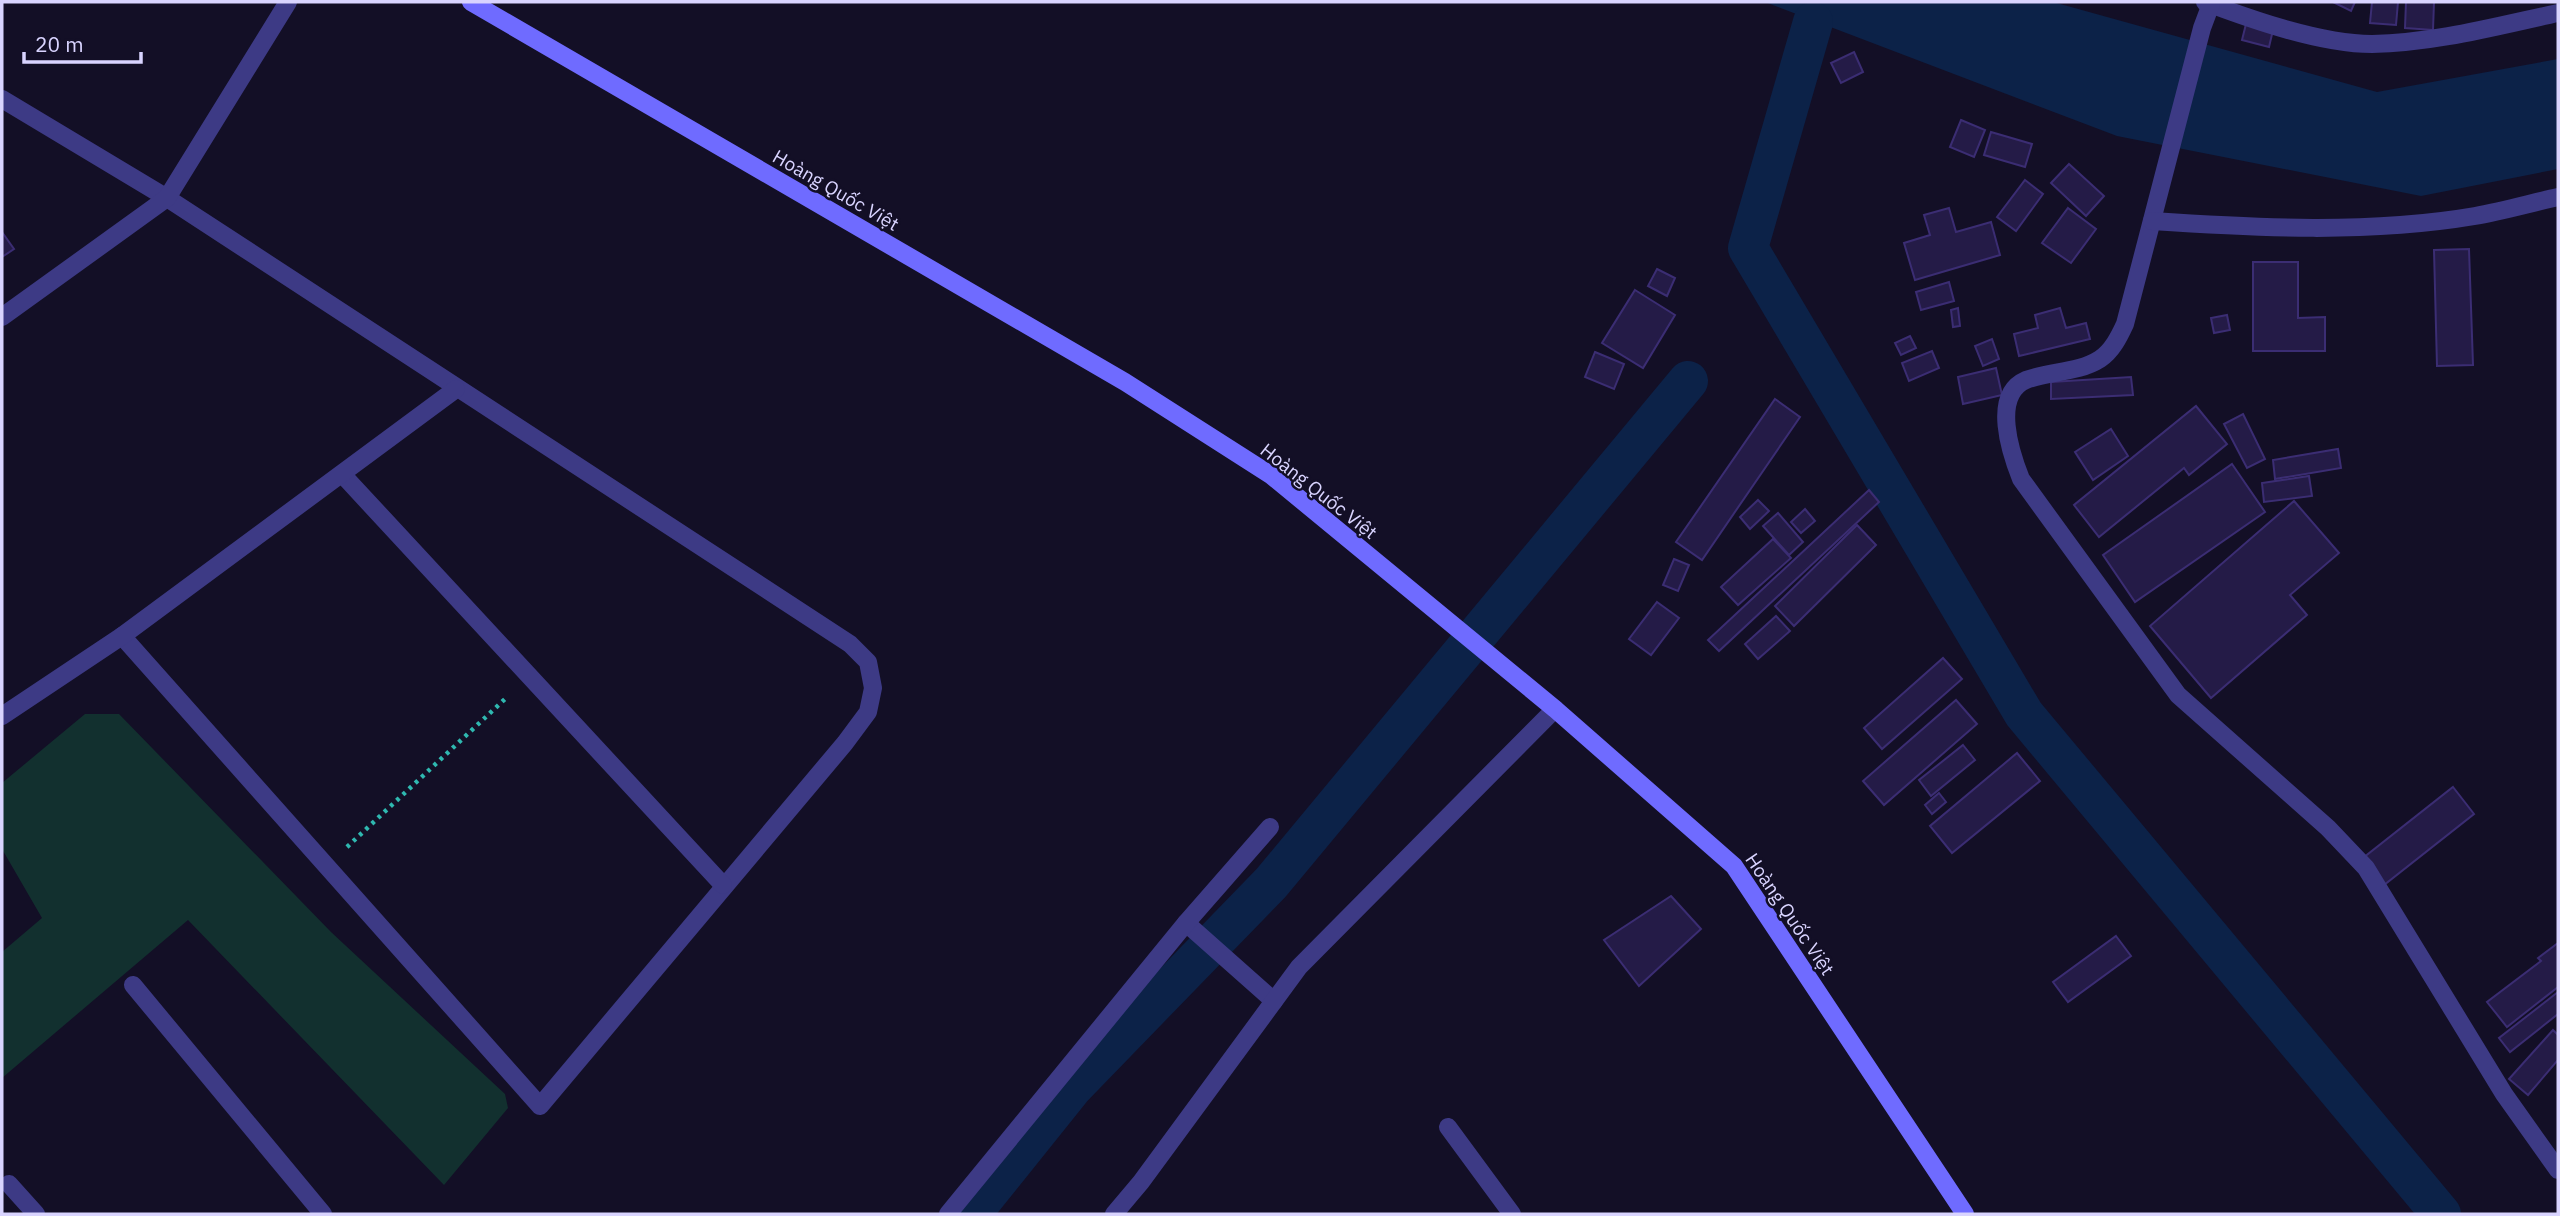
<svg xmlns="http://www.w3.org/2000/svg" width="2560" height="1216" font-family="'IBM Plex Sans',sans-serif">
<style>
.green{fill:#12302f}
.water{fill:#0c2248}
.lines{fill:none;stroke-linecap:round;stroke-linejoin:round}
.canal{stroke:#0c2248;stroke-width:40}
.building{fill:#241b47;stroke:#3b2d73;stroke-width:2}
.path{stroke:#2fb8b0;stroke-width:4.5;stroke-dasharray:3.5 5;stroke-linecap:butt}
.lane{stroke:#3d3a85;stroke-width:18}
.street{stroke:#3d3a85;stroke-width:18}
.secondary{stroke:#6f6bff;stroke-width:18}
.labels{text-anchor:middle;stroke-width:5;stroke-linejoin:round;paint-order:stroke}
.street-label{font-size:19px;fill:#d9d4ff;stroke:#130f26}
</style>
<rect width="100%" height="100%" fill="#130f26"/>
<polygon class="green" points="85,714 119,714 331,932 505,1094 508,1108 444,1185 188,920 2,1078 2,952 42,918 2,849 2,783"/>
<polygon class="water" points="1765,2 2053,2 2377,92 2558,59 2558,169 2421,196 2117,136"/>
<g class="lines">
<g class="canal">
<polyline points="1813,22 1748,248 2024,714 2441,1214"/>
<polyline points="971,1214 1073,1087 1271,883 1688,381"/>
</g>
</g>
<g class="building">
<polygon points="2333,2 2355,2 2351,11"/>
<polygon points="2372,2 2398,2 2396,25 2370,23"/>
<polygon points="2406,2 2434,2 2433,30 2405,28"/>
<polygon points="2246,24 2273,30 2269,47 2242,40"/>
<polygon points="1854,52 1863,72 1841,83 1831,63"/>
<polygon points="1961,120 1985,130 1974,157 1950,147"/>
<polygon points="1991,132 2032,144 2025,167 1984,155"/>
<polygon points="2069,164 2104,196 2086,216 2051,183"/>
<polygon points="2025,180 2043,194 2016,231 1997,217"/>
<polygon points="1949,208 1956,232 1991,222 2000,255 1915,280 1904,243 1930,235 1924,215"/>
<polygon points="2068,208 2096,229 2071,263 2042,243"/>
<polygon points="2,232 14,249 2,257"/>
<polygon points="2469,249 2473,365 2437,366 2434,250"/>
<polygon points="2253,262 2298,262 2298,318 2325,317 2325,351 2253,351"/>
<polygon points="1657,269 1675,278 1667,296 1648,286"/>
<polygon points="1949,282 1954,301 1921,310 1916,292"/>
<polygon points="1635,290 1675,315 1643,368 1602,343"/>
<polygon points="1958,308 1960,326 1953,327 1951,310"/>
<polygon points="2060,308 2066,328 2086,323 2090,339 2019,356 2014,334 2038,328 2035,315"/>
<polygon points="2227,315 2230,330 2214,333 2211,318"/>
<polygon points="1910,336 1916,348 1901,355 1895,343"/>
<polygon points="1992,339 1999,359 1983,366 1975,346"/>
<polygon points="1932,351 1939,368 1909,381 1902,363"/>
<polygon points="1595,352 1624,364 1614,389 1585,377"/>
<polygon points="1996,368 2002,395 1963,404 1958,377"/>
<polygon points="2131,377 2133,395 2051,399 2051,382"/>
<polygon points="1775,399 1800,417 1702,560 1676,542"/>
<polygon points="2196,406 2227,444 2189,475 2184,468 2099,537 2074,505"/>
<polygon points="2243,414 2265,459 2247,468 2224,424"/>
<polygon points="2111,429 2128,456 2093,480 2075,452"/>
<polygon points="2338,449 2341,468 2275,479 2273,460"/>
<polygon points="2232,464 2265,512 2135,602 2103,555"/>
<polygon points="2309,476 2312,496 2264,502 2262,483"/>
<polygon points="1869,490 1879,502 1719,651 1708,640"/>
<polygon points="1758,500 1769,511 1750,529 1740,517"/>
<polygon points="2294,501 2339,553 2290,595 2307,615 2211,698 2150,626"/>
<polygon points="1805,509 1815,521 1801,533 1791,522"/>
<polygon points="1778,513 1803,542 1789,555 1763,526"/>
<polygon points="1857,525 1876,545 1794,626 1775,606"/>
<polygon points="1773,539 1791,558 1738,605 1721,587"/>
<polygon points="1674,559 1689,565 1678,591 1663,585"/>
<polygon points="1657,602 1679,618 1651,655 1629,639"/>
<polygon points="1776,616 1790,631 1758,659 1745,644"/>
<polygon points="1943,658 1962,679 1882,749 1864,728"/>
<polygon points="1956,700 1977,724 1884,805 1863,781"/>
<polygon points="1963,745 1975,760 1931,796 1919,780"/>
<polygon points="2017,753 2040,781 1952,853 1930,826"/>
<polygon points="2453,787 2474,814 2384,885 2363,858"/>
<polygon points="1939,793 1946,802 1932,814 1925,805"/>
<polygon points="1671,896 1701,929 1639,986 1604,940"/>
<polygon points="2116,936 2131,956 2068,1002 2053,982"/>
<polygon points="2558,943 2558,987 2507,1027 2487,1002 2541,961 2538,958"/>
<polygon points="2558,992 2558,1014 2510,1052 2499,1038"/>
<polygon points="2553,1030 2558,1035 2558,1060 2528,1095 2509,1079"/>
</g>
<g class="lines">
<polyline class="path" points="347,847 505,699"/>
<g class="lane">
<polyline points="1186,923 1274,1001"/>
<polyline points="9,1184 36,1214"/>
</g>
<g class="street">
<path d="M2205 2C2253 20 2321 44 2372 44 2435 43 2497 26 2558 13"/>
<path d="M2211 4 2202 28 2125 324C2119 337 2112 351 2100 359 2078 373 2050 371 2026 380 1991 395 2011 454 2021 479L2178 695 2328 828 2366 868 2504 1094 2558 1170"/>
<polyline points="2,99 167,198 850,644 868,662 873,688 868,712 845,743 540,1106 122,636"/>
<path d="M2152 221C2258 228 2369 234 2475 216 2503 211 2531 203 2558 197"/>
<polyline points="2,317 167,198 288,2"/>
<polyline points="342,474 723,885"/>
<polyline points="2,716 122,636 456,389"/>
<polyline points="133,985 323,1214"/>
<polyline points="1448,1127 1512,1214"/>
<polyline points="948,1214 1186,923 1270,827"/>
<polyline points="1114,1214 1141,1182 1299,967 1555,709"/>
</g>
<polyline class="secondary" points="471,2 1125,382 1272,476 1555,709 1734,866 1965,1214"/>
</g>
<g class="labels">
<g class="street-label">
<text transform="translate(836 190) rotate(30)" y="7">Hoàng Quốc Việt</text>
<text transform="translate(1319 491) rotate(38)" y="7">Hoàng Quốc Việt</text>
<text transform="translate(1790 914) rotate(56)" y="7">Hoàng Quốc Việt</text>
</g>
</g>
<rect width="2560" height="1216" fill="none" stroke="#d9d4ff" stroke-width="7"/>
<path d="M24 52v10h117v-10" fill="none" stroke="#d9d4ff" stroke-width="3.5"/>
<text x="35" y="52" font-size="21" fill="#d9d4ff" stroke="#130f26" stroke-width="5" paint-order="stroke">20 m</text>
</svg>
